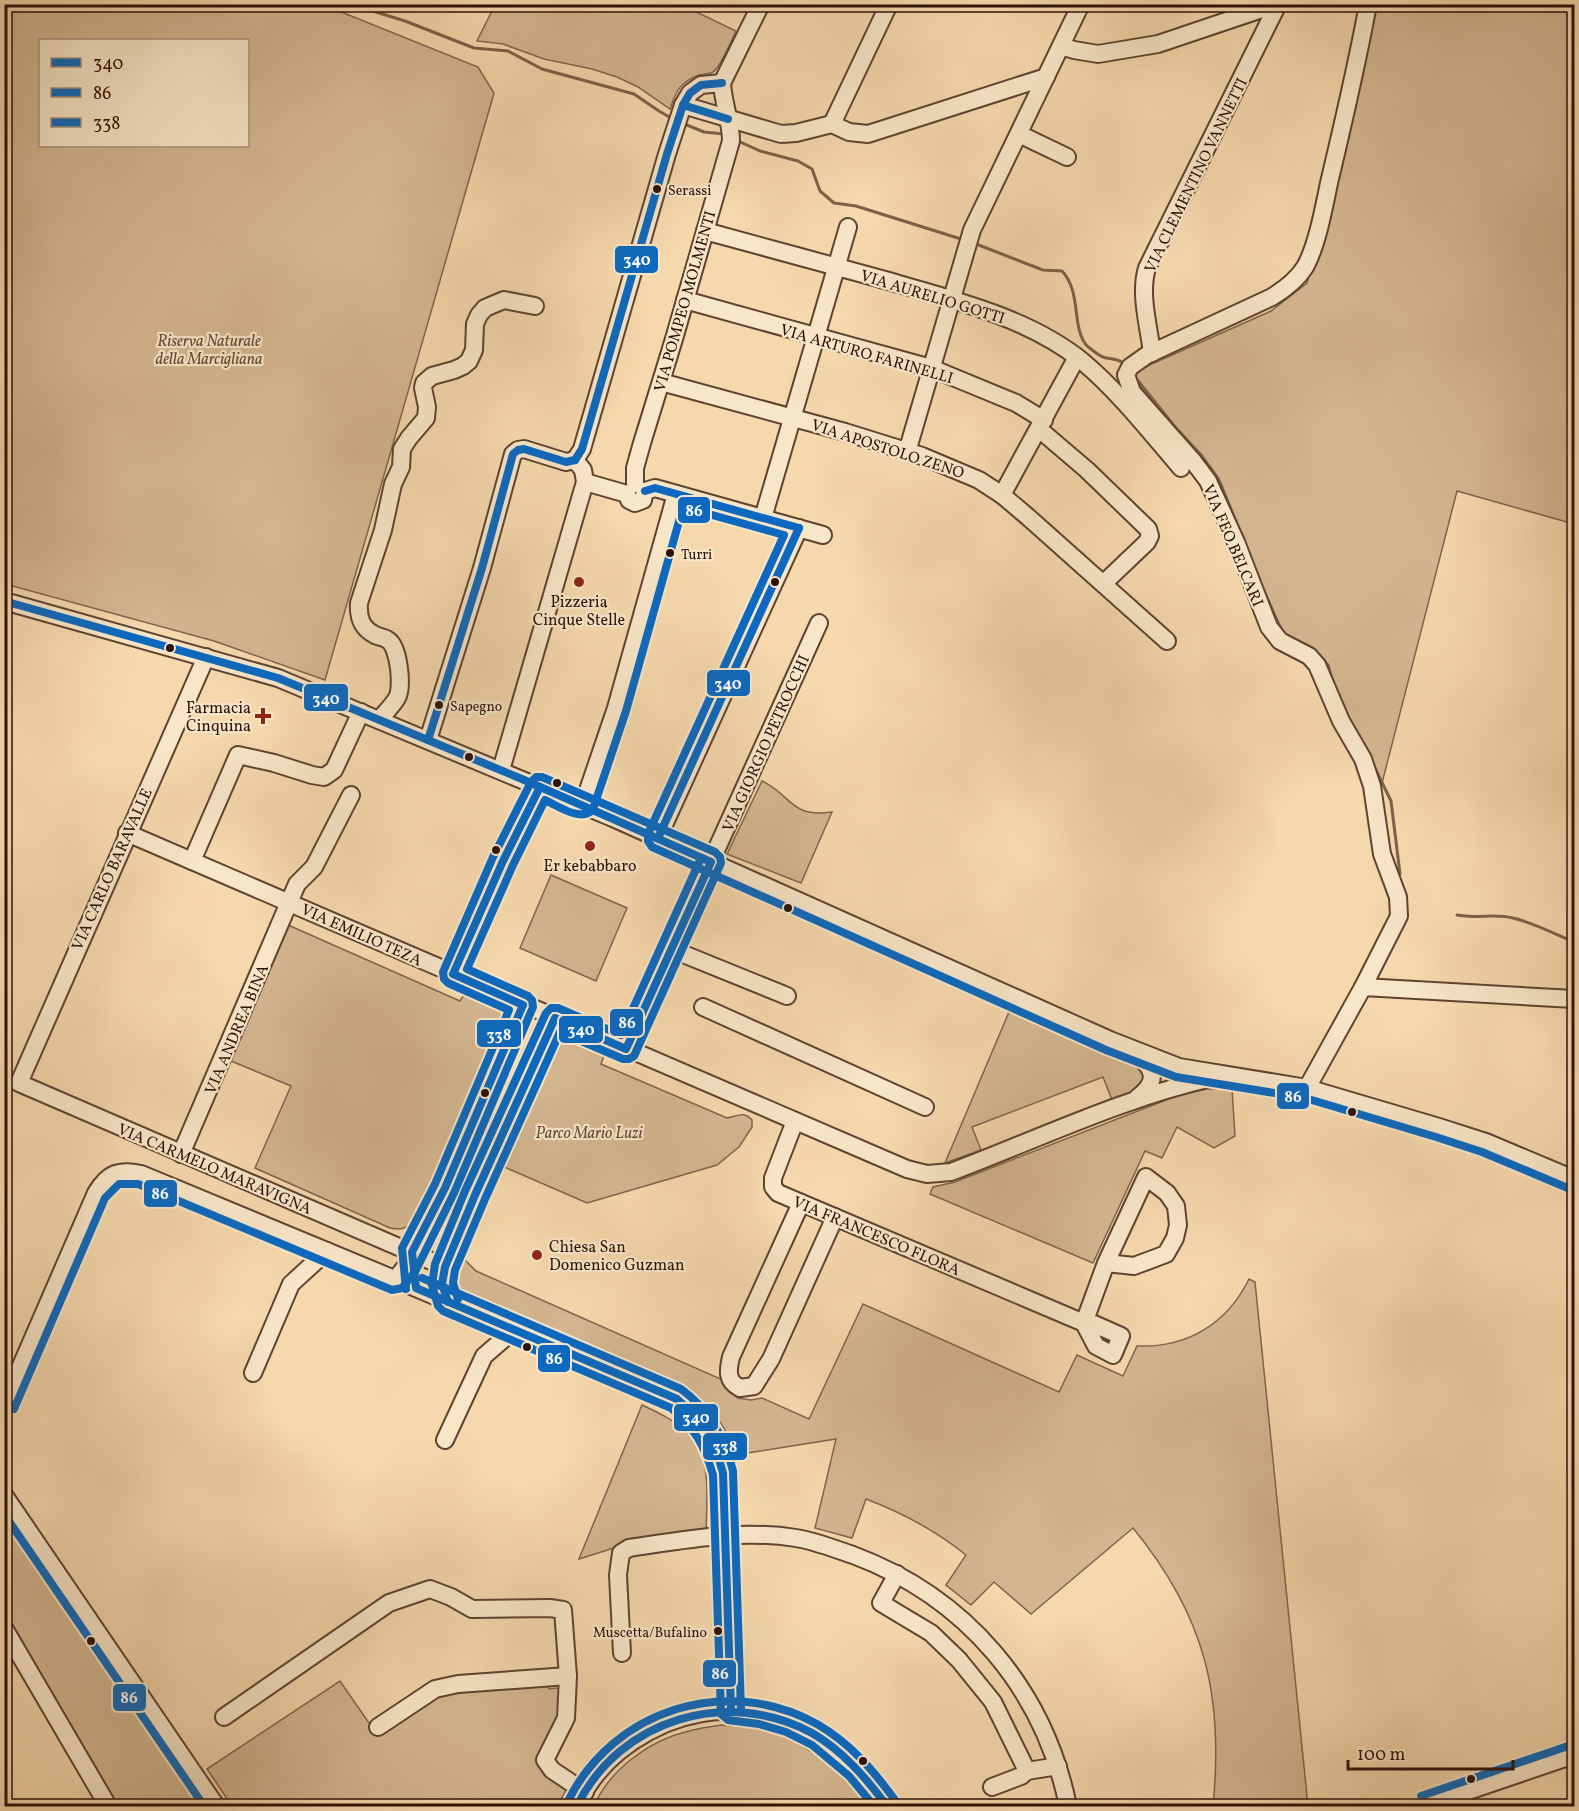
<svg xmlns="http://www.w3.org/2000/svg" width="1579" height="1811" font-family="Vollkorn,serif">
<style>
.green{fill:#d3b690;stroke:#80644c;stroke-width:1.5;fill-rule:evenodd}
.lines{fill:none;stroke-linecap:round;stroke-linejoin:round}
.stream{stroke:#7c6048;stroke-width:3}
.minor-casing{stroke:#5e4330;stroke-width:20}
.minor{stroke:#f8e6c9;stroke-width:16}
.bus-1-casing{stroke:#f8e6c9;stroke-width:12}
.bus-2-casing{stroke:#f8e6c9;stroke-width:12}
.bus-3-casing{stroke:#f8e6c9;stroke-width:12}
.bus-1{stroke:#0c69bf;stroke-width:8}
.bus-2{stroke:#0c69bf;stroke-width:8}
.bus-3{stroke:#0c69bf;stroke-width:8}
.bus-dot{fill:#2c1107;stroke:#f8e6c9;stroke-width:2}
.poi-dot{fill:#8f2418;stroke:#f8e6c9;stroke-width:2}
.labels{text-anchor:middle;stroke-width:4.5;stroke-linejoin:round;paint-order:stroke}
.bus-label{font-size:14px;fill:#2c1107;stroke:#f8e6c9;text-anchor:start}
.street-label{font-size:16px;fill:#2c1107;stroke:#f8e6c9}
.park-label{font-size:16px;font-style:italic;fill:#664b37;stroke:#f8e6c9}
.poi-label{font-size:16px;fill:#2c1107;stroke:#f8e6c9}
.line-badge{stroke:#f8e6c9;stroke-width:2}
.badge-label{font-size:16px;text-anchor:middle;font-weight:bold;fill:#fff}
</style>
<rect width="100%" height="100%" fill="#f5d8ac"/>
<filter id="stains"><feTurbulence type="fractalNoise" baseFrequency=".00333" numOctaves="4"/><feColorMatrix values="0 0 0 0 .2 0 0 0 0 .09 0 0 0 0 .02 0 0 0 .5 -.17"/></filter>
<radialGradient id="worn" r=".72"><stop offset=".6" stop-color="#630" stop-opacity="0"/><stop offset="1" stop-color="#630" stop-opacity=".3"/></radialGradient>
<g class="green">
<path d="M515 4 682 5 736 31C731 41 721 67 713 72 709 74 703 74 699 75 680 82 676 91 670 109L638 87 617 77 592 69 544 59 503 44 477 41 495 5 511 11Z"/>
<path d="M4 5H324L478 67 494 93 325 680 214 641 5 584ZM40 40H248V146H40Z"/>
<polygon points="1369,5 1574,5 1574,524 1457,491 1381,787 1352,735 1332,686 1280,638 1239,541 1135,386 1136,371 1271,311 1307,283"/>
<path d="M762 781C793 796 790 818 832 812L801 883 727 854Z"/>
<polygon points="551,875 627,908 596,981 520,948"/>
<path d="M288 925 460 1001 467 990C489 1000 512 1003 502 1033L414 1221C406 1229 401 1230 390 1228L255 1168 291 1086 231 1061Z"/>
<polygon points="1009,1012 1139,1064 1146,1079 1139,1089 1112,1100 1103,1077 972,1127 981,1150 945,1163"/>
<path d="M567 1038 577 1040 605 1053 601 1064 727 1118C738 1116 744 1111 752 1120V1127L739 1147 717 1165 587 1203 502 1166 543 1067 554 1045 559 1041Z"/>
<polygon points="1207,1089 1232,1089 1235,1136 1214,1148 1177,1127 1162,1158 1145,1151 1093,1263 930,1194 933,1187 955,1182 1179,1095"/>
<path d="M464 1249 465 1260 476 1271 723 1380 731 1393 738 1398 751 1400 762 1398 809 1419 863 1304 1059 1392 1077 1355 1123 1376 1137 1346C1187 1348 1227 1324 1249 1279L1255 1282 1308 1806H1213C1224 1695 1205 1616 1133 1528L1031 1614 994 1582 971 1605 946 1585 966 1555C935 1530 903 1513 866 1499L852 1538 815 1528 836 1439 735 1455C726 1422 707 1402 678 1386L457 1291C445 1279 458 1262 464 1249Z"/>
<path d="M642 1405C657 1412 674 1420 687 1432 714 1457 706 1502 706 1536L649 1537 579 1559Z"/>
<polygon points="4,1513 202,1806 117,1806 5,1613"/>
<polygon points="547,1676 549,1689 566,1687 565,1722 537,1759 544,1774 567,1789 557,1806 232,1806 207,1769 340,1681 369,1723 434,1681"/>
<path d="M721 1725C741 1727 761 1727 780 1735 809 1746 855 1779 869 1806H594C610 1769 650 1740 689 1731 699 1728 710 1727 721 1725Z"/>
</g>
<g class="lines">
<g class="stream">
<polyline points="350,4 405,21 474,48 508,51 542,69 634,94 659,111 673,119"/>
<polyline points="682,123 704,132 724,134"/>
<polyline points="736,140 760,151 798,161 812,169 820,191 834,203 856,206 961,239"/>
<path d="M976 244 1043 270 1062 271C1082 292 1071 328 1087 346 1091 349 1098 355 1103 357 1110 360 1118 357 1124 364"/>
<polyline points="1134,376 1176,428 1201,455 1219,480 1237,524"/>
<polyline points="1263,589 1281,629"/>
<polyline points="1316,653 1328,665 1333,683"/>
<polyline points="1373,764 1391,801 1400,874"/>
<path d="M1457 915C1476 919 1495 913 1513 918 1534 923 1555 934 1574 942"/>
</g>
<defs>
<g id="minor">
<polyline points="1061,46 1074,50 1098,54 1158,44 1277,4"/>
<polyline points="722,83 761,4"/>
<polyline points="683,105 781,134 796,133 832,124 849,132 868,134 1046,77"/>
<polyline points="832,124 889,4"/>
<polyline points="1019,134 1067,157"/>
<path d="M705 231C765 247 825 264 885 280 950 299 1028 317 1082 361 1119 392 1150 432 1181 468"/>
<polyline points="685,300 931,368 1016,403 1044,420"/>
<path d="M1152 353C1149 327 1139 294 1147 268L1278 4"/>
<polyline points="661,382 845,432 922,456 979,480 1002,495 1028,517 1167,641"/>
<polyline points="1039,429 1087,470 1148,529 1150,536 1147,542 1104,583"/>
<polyline points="907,452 972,230 1081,4"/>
<polyline points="575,460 582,449 667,154 683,105 690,93 701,85 722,83"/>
<polyline points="585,482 627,494 629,500 635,503 643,500 645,491"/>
<path d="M635 484V468L642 443 674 339 731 141C731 121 723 103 722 83"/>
<polyline points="645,491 655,488 823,535"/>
<polyline points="1002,495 1077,357"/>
<polyline points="763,518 848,227"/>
<polyline points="4,601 278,678 613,818 1110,1040 1179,1067 1307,1088 1439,1127 1486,1142 1574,1179"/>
<polyline points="206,657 19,1083 445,1267"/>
<path d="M379 720C385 713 392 706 397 698 403 687 399 647 388 640 384 637 379 637 375 635 361 628 358 617 359 603L383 530 393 484 401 467 402 449 409 438 426 418 427 407 423 388 424 383 432 376 454 370 463 366 469 361 474 350 475 324 479 315 485 308 504 300 535 306"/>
<polyline points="428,740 482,568 513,454 518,450 524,449 566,462 575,460"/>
<polyline points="501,770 585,482 583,470 575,460"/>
<polyline points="583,805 616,708 676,494"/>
<path d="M127 833 907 1169 927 1174 951 1172C1038 1139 1125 1097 1216 1077"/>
<polyline points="658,838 799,528"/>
<polyline points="192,861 238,755 274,763 312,775 324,777 334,770 361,712"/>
<polyline points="671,949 787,996"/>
<polyline points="453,974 503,861 540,787"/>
<polyline points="1363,987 1574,999"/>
<polyline points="703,1007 925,1107"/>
<polyline points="626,1049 819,623"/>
<path d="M1135 1052C1154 1070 1160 1080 1137 1098"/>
<path d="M1307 1088 1363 987 1399 916 1398 897 1382 854 1372 786 1363 759 1341 721 1317 665 1309 656 1280 641 1269 627 1236 542 1208 481 1193 461 1132 392 1126 375 1130 367 1147 355 1272 297C1285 289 1297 280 1305 267 1317 246 1324 207 1329 183 1343 124 1357 65 1368 4"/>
<path d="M480 1107 482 1118C493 1125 498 1126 509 1121"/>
<polyline points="795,1121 773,1178 773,1187 778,1193 1084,1323 1094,1324 1121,1336 1113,1355 1096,1346 1084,1323 1106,1263 1146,1177 1167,1193 1176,1206 1178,1225 1175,1238 1166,1254 1134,1266 1106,1263"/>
<polyline points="181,1154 297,884 314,867 351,795"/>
<path d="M448 1181C460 1181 471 1182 475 1195"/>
<path d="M801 1203 731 1357C728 1370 726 1381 740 1388L754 1386 771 1359 835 1217"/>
<polyline points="395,1280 406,1266 445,1188 523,1005"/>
<polyline points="448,1302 442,1284 445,1267 475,1195 555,1018"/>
<polyline points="253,1373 291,1284 327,1251"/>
<path d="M4 1405 96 1193C108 1173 119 1169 141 1174L416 1288 677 1399C707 1424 713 1435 723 1473L731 1710"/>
<polyline points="445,1440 484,1356 514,1330"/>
<polyline points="4,1495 216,1806"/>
<polyline points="897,1574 881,1603 931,1633 959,1660 993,1702 1027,1771"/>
<polyline points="4,1628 108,1806"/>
<path d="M622 1653 618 1575 621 1553 629 1548C684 1540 740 1529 796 1538 815 1541 835 1549 853 1555 966 1597 1044 1689 1068 1806"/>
<polyline points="224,1717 389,1603 430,1589 451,1597 472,1609 550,1608 563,1610 568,1676 566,1718 545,1760 552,1770 585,1792"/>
<polyline points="378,1727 435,1689 458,1684 568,1676"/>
<polyline points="992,1787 1021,1776 1027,1771 1058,1766"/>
<path d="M577 1806C591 1774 617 1749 648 1732 737 1683 835 1724 887 1806"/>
<polyline points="1424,1806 1574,1755"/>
</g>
</defs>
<use href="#minor" class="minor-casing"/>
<use href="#minor" class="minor"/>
<defs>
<g id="bus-1">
<polyline points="683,105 728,119"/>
<polyline points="575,460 582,449 667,154 683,105 690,93 701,85 722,83"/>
<polyline points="645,491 655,488 799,528"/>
<polyline points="4,601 278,678 522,779 711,862 626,1049 555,1018 475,1195 445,1267 442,1284 448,1302"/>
<polyline points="428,740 482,568 513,454 518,450 524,449 566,462 575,460"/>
<path d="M540 787 503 861 453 974 523 1005 445 1188 412 1252 416 1288 677 1399C704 1422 714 1439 723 1473L731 1710"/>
<polyline points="658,838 799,528"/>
<path d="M577 1806C620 1719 727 1687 812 1733 843 1751 866 1778 887 1806"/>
</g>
<g id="bus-2">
<path d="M701 858 621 1035 558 1008H551L546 1013 465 1191 435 1264 432 1285 438 1306 443 1311 671 1408C695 1429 704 1444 713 1475L721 1714 728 1720 759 1724 786 1732 812 1745 849 1776 874 1806"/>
<path d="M14 1409 105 1198 119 1184H138L392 1290 402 1288 415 1272 454 1193 533 1007 532 1000 528 996 467 969 513 865 545 800C558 806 582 823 593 809L626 711 683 507 784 535 648 834V841L652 847 1106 1050 1176 1077 1305 1098 1436 1137 1482 1152 1570 1189"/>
<polyline points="4,1514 204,1806"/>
</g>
<g id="bus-3">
<path d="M422 1278 681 1389C710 1410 725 1438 733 1471L741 1710"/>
<polyline points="406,1289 402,1248 435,1184 509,1010 448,983 444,979 443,972 493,857 531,782 536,777 542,777 715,852 720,857 721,863 634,1056 629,1059 623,1059 560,1032 485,1199 455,1270 453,1283 458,1299"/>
<polyline points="1421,1796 1571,1745"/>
<path d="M568 1801C614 1709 727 1674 817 1724 850 1743 873 1770 895 1800"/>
</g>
</defs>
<use href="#bus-1" class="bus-1-casing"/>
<use href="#bus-2" class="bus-2-casing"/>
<use href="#bus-3" class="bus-3-casing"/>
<use href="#bus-1" class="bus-1"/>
<use href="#bus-2" class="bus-2"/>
<use href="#bus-3" class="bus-3"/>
</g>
<g class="bus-dot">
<circle cx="657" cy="189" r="5"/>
<circle cx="670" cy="553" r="5"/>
<circle cx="775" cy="582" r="5"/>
<circle cx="170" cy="648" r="5"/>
<circle cx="439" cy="705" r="5"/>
<circle cx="469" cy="757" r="5"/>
<circle cx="557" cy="783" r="5"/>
<circle cx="496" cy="850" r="5"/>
<circle cx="788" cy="908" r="5"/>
<circle cx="485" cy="1093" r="5"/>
<circle cx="1352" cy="1112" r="5"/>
<circle cx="527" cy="1347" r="5"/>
<circle cx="718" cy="1631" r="5"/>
<circle cx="91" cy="1641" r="5"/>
<circle cx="863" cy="1761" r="5"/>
<circle cx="1471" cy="1779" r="5"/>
</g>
<g class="poi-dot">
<circle cx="579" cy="582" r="6"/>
<path d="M260 707h6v6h6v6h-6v6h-6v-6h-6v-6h6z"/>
<circle cx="590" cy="846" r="6"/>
<circle cx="537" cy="1255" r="6"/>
</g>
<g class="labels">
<g class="bus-label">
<text x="668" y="195">Serassi</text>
<text x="681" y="559">Turri</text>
<text x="450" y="711">Sapegno</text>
<text x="707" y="1637" text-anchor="end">Muscetta/Bufalino</text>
</g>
<g class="street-label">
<text transform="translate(1195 175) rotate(-64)" y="6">VIA CLEMENTINO VANNETTI</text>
<text transform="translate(933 296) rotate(17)" y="6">VIA AURELIO GOTTI</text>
<text transform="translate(684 301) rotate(-74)" y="6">VIA POMPEO MOLMENTI</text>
<text transform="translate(867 353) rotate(16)" y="6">VIA ARTURO FARINELLI</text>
<text transform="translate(888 448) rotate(18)" y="6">VIA APOSTOLO ZENO</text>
<text transform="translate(1234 545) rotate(67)" y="6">VIA FEO BELCARI</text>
<text transform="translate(765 743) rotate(-66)" y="6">VIA GIORGIO PETROCCHI</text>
<text transform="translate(111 869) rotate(-66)" y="6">VIA CARLO BARAVALLE</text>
<text transform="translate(362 934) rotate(24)" y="6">VIA EMILIO TEZA</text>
<text transform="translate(236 1029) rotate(-67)" y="6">VIA ANDREA BINA</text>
<text transform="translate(215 1168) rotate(23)" y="6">VIA CARMELO MARAVIGNA</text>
<text transform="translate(877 1235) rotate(23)" y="6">VIA FRANCESCO FLORA</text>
</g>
<g class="park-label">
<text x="209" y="346">Riserva Naturale<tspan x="209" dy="18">della Marcigliana</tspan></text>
<text x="589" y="1138">Parco Mario Luzi</text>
</g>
<g class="poi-label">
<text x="579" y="607">Pizzeria<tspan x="579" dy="18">Cinque Stelle</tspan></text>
<text x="251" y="713" text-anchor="end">Farmacia<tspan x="251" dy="18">Cinquina</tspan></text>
<text x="590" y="871">Er kebabbaro</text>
<text x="549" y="1252" text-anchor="start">Chiesa San<tspan x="549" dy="18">Domenico Guzman</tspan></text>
</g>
</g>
<g class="line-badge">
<rect x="614" y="245" width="45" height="29" rx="6" fill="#0c69bf"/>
<rect x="677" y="496" width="34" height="28" rx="6" fill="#0c69bf"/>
<rect x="706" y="669" width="45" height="28" rx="6" fill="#0c69bf"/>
<rect x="303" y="683" width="46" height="29" rx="6" fill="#0c69bf"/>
<rect x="609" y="1008" width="35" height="29" rx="6" fill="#0c69bf"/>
<rect x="558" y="1015" width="46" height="29" rx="6" fill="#0c69bf"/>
<rect x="476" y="1019" width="46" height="29" rx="6" fill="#0c69bf"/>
<rect x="1276" y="1082" width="34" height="28" rx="6" fill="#0c69bf"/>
<rect x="143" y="1179" width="35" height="29" rx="6" fill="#0c69bf"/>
<rect x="537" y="1344" width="34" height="29" rx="6" fill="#0c69bf"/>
<rect x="673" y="1403" width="46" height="29" rx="6" fill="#0c69bf"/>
<rect x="702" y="1432" width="46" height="29" rx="6" fill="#0c69bf"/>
<rect x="702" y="1659" width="35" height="29" rx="6" fill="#0c69bf"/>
<rect x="112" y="1683" width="35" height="29" rx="6" fill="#0c69bf"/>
</g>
<g class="badge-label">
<text x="637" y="265">340</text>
<text x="694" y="516">86</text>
<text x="728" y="689">340</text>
<text x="326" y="704">340</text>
<text x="627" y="1028">86</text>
<text x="581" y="1035">340</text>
<text x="499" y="1040">338</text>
<text x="1293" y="1102">86</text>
<text x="160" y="1199">86</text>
<text x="554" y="1364">86</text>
<text x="696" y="1423">340</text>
<text x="725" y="1452">338</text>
<text x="720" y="1679">86</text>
<text x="129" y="1703">86</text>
</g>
<rect width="1579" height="1811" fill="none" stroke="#f5d8ac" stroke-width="24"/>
<rect x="6" y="6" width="1567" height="1799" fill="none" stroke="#2c1107" stroke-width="3"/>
<rect x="12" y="12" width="1555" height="1787" fill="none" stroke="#2c1107" stroke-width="1.5"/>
<rect x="39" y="39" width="210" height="108" fill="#f8e6c9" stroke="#a6917b" stroke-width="1.5"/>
<rect x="51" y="58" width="30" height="9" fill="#0c69bf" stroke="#a6917b" stroke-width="1.5"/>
<text x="93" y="69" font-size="18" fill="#2c1107">340</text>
<rect x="51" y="88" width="30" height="9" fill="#0c69bf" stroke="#a6917b" stroke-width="1.5"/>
<text x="93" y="99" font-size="18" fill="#2c1107">86</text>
<rect x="51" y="118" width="30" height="9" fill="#0c69bf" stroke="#a6917b" stroke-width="1.5"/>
<text x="93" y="129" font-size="18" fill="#2c1107">338</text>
<path d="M1348 1760v9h165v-9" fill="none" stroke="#2c1107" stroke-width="3"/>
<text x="1357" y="1760" font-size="18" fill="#2c1107" stroke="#f8e6c9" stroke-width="4.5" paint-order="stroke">100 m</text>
<rect width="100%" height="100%" filter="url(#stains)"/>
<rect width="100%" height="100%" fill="url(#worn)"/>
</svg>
